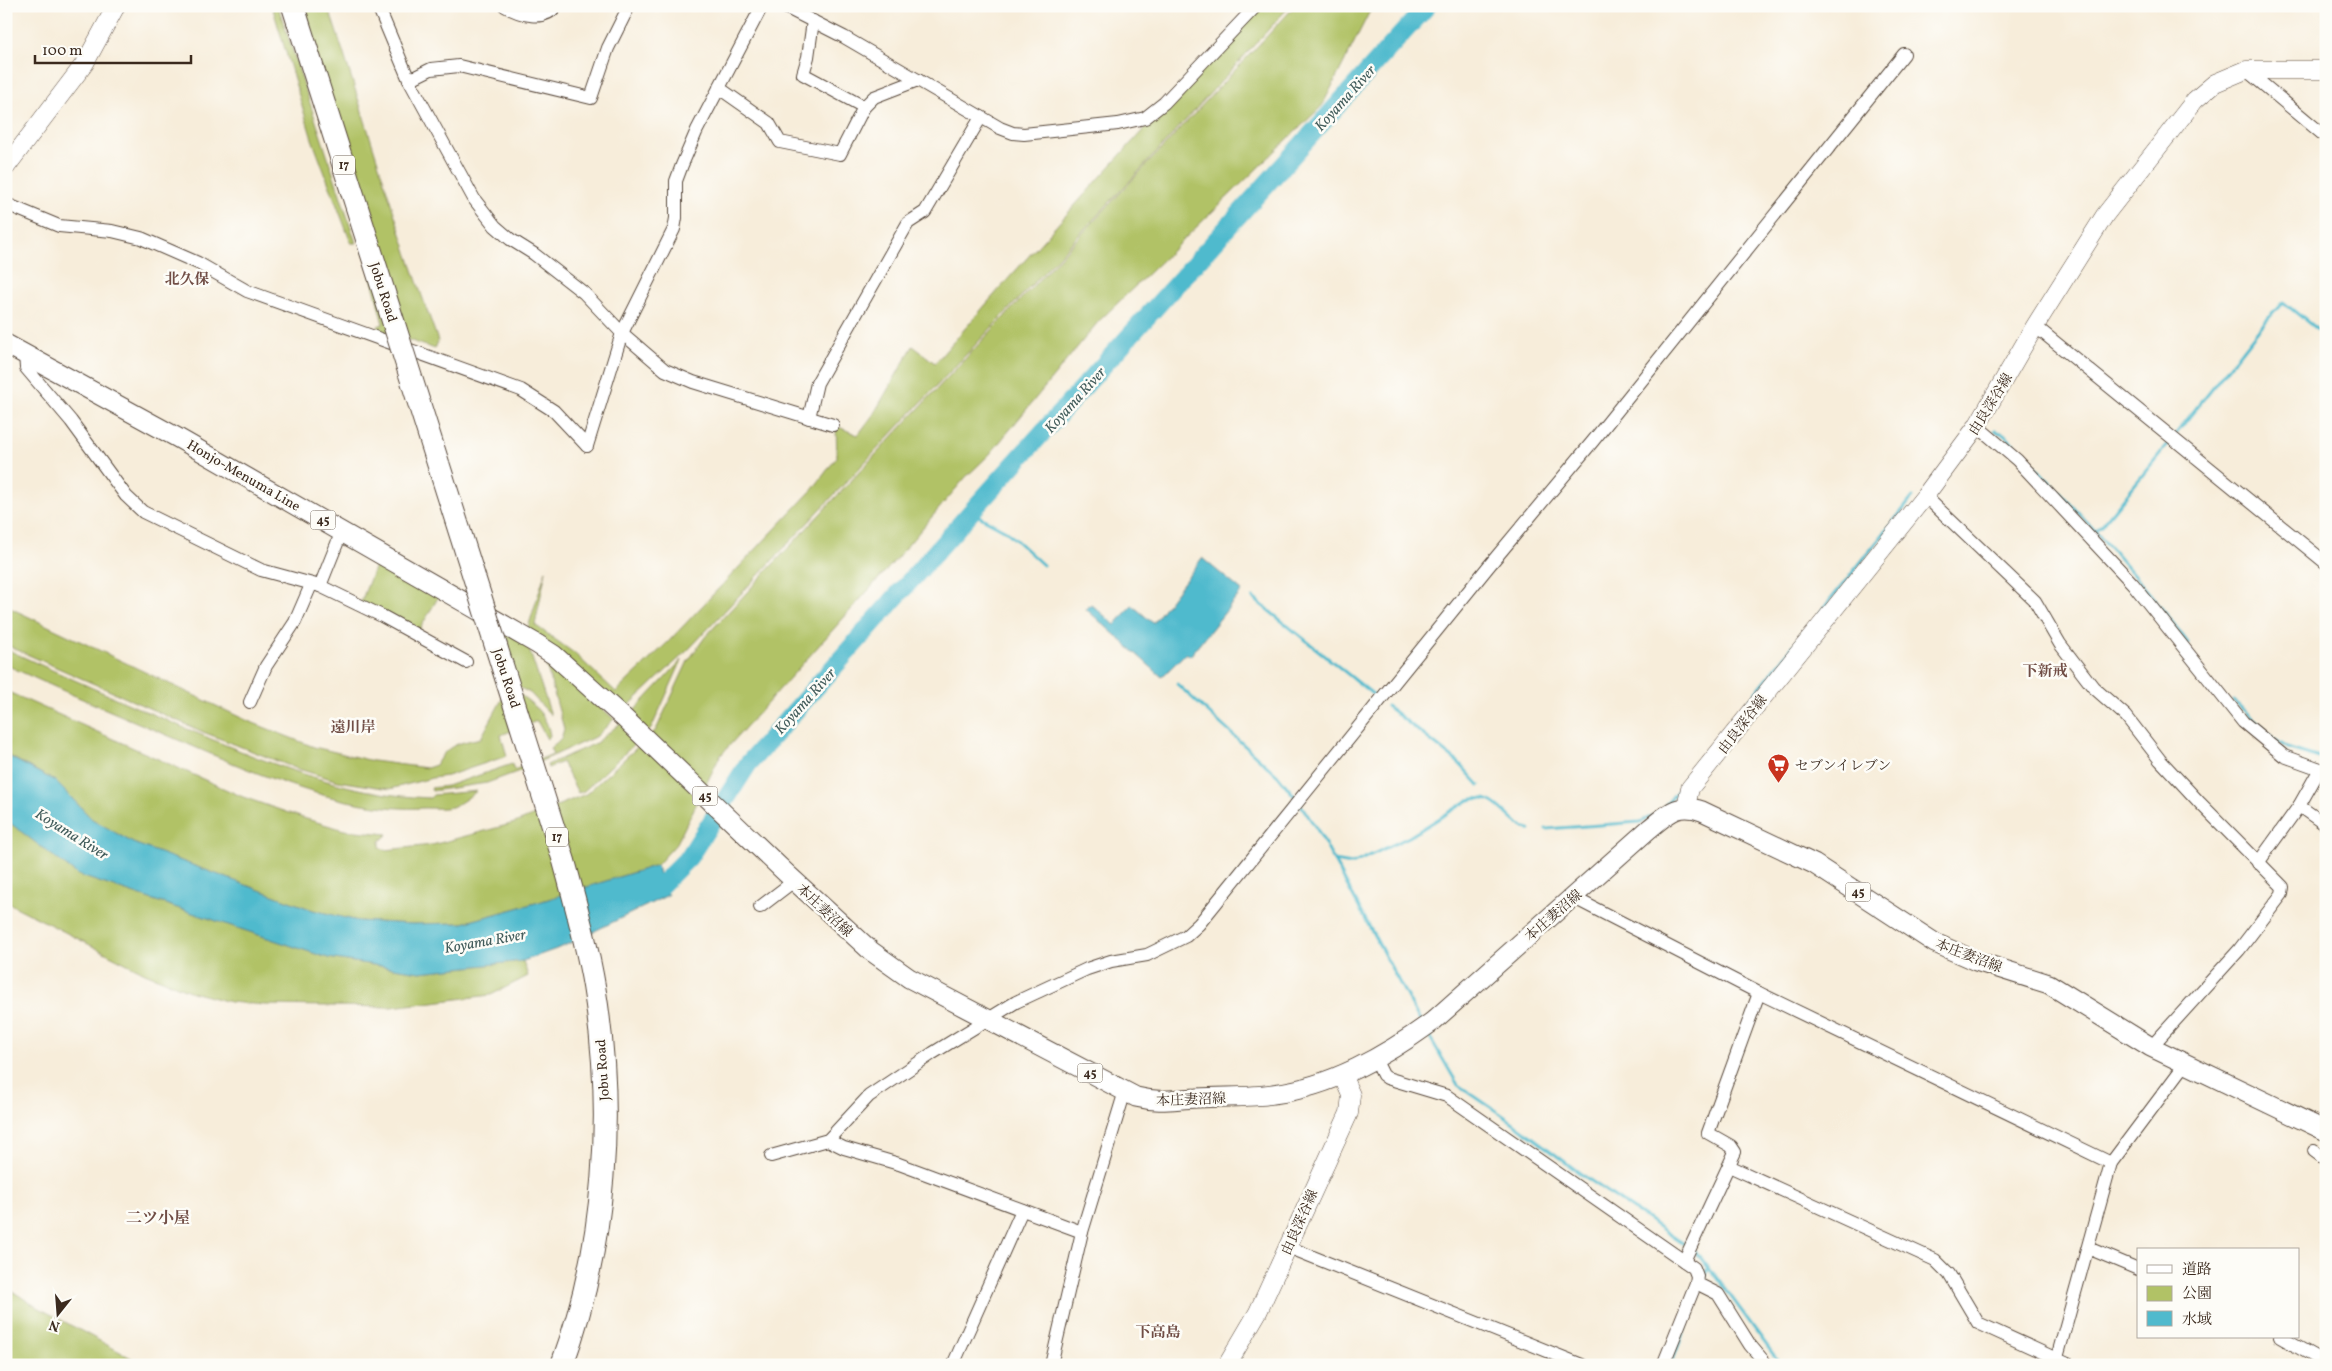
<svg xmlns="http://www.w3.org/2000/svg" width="2332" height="1371" font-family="Vollkorn,'Noto Serif JP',serif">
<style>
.green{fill:#b1c266;stroke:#767642}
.water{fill:#50bacd;stroke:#467276}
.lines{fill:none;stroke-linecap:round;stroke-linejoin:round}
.stream{stroke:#50bacd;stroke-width:3}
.river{stroke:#50bacd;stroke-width:19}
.street-casing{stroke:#57473a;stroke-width:14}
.secondary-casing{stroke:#57473a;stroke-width:19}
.primary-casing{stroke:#57473a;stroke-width:21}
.highway-casing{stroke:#57473a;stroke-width:24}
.street{stroke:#fff;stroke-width:12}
.secondary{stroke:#fff;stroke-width:18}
.primary{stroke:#fff;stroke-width:19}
.highway{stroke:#fff;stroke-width:22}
.highway-bridge-casing{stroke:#57473a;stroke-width:24;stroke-linecap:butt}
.highway-bridge{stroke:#fff;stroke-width:22}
.labels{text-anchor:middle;stroke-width:5;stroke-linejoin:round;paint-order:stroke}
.shield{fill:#fdfcf7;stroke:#75695f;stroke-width:1}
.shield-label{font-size:12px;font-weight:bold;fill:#3b2a1e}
.street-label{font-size:14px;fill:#3b2a1e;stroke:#fdfcf7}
.poi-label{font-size:14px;fill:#3b2a1e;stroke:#fdfcf7;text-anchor:start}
.water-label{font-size:15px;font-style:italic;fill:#425c5b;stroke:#fdfcf7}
.neighbourhood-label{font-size:15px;font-weight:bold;fill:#714e46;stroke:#fdfcf7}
.quarter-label{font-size:16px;font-weight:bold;fill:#714e46;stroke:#fdfcf7}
</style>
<rect width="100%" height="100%" fill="#fdfcf7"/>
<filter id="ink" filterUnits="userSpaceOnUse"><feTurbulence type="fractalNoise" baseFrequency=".02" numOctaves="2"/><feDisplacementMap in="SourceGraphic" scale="10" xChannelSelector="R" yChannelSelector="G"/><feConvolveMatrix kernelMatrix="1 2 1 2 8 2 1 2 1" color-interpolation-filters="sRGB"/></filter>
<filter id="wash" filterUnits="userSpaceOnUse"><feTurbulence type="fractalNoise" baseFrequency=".0096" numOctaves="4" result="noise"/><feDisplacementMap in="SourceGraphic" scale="20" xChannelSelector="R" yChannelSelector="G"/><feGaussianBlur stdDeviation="1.12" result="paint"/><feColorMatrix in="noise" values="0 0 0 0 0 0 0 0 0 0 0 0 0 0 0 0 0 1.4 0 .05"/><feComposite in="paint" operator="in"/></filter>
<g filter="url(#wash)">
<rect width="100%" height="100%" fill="#f7edda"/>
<g class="green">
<polygon points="272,6 278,6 356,243 351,243 312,139"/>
<path d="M304 6H328C365 116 396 227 436 335L438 341 435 349 380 330 378 326 383 324Z"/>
<polygon points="1261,6 1290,6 1141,169 689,649 623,711 527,631 546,570 535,625 574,653 616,692 668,642 813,489 837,457 836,426 858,435 873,415 913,346 935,363 1008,279 1144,129 1149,121"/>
<polygon points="1295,6 1375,6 1370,11 1322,106 1098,322 990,454 965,478 891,565 720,756 677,843 657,865 539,902 463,923 413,924 358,921 313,910 133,843 92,819 55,781 6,754 6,691 243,797 303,818 344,830 388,834 380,841 380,847 385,850 432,845 515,823 586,794 656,730 688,661 705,637"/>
<polygon points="378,558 527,643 551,715 530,693 502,678 509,640 439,596 418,632 361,602"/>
<path d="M6 606 248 721 314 747 373 761 427 768 436 765C447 744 459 743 481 738L508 688C527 698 547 712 550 736L547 739 537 721 501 735 507 756 447 776 432 778 390 789 338 781 295 768 203 732 6 645Z"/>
<path d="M6 649C64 676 122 701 180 726 261 760 342 795 430 798L433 795 477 791C470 796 460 804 452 807 444 809 434 808 425 808 337 813 242 767 162 733 110 711 58 689 6 665Z"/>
<polygon points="544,657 614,719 597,736 517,772 487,783 432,791 431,788 447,786 512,764 514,770 553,754 550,748 561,739 564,729"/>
<polygon points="682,660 651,729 584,791 578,793 562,762 548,768 547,765 596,743 629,716"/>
<polygon points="6,820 78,875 328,958 420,972 523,961 528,976 491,995 391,1007 264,1005 230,1002 192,992 145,973 6,902"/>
<polygon points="6,1287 32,1304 144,1365 6,1365"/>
</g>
<g class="water">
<polygon points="1202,558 1242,591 1190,656 1186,653 1162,677 1086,609 1091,604 1115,625 1132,605 1153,623"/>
<polygon points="6,755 55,781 92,819 133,843 313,910 358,921 413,924 463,923 539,902 657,865 661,885 668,895 562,947 523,961 420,972 328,958 78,875 6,820"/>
</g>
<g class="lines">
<g class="stream">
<path d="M1995 431 2004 434C2068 501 2133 568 2188 643"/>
<polyline points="2175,435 2258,330 2283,302 2326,337"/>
<polyline points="971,512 1006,531 1043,565"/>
<polyline points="2094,531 2102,525 2171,440"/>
<polyline points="1253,598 1375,696"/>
<polyline points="1820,613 1913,497"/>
<polyline points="1177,684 1279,777 1296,798"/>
<polyline points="2234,701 2278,742 2290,749 2326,760"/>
<polyline points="1387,706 1459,763 1479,785"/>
<polyline points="1716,742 1809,626"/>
<polyline points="1301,805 1318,831 1420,1021"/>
<polyline points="1665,806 1683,784"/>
<polyline points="1546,829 1640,822 1652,816"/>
<path d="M1334 861 1352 864 1409 837 1469 800C1499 791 1506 823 1530 830"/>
<polyline points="1428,1034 1458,1085 1511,1121 1581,1174 1687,1246"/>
<path d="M1692 1249C1702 1257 1707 1268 1716 1276L1781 1365"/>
<polyline points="1703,1283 1708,1269"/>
<polyline points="1671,1365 1698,1295"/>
</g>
<polyline class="river" points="639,894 661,885 689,857 748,764 971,512 1427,6"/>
</g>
</g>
<g filter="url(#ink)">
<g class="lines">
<defs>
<g id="street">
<polyline points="378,6 409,80 474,199 495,226 510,239 534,254 584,293 622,333 665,370 693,382 833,425"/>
<path d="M505 6C520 15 544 22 556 6"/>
<polyline points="783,6 844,37 1000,128 1013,133 1024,134 1118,124 1145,118 1164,103 1256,6"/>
<polyline points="813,21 808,57 803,74 864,107"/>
<polyline points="2246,70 2326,137"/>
<polyline points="409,80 431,69 459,66 591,98 608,48 629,6"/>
<polyline points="719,88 769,123 780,142 840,154 864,107 874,97 918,80"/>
<polyline points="6,204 59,226 112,231 141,238 198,263 247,291 521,390 554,411 587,446"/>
<polyline points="2035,326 2326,563"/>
<polyline points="25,354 26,368 71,421 126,496 143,512 261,570 320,586 382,616 466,662"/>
<polyline points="809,418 817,383 908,223 925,212 981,117"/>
<polyline points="1977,426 2017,460 2133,584 2243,722 2284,756 2326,771"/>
<polyline points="587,446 622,333 674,229 676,218 676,181 682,165 697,130 762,6"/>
<polyline points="1925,496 2035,601 2060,644 2093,687 2126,716 2160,760 2200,803 2283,887 2282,894 2239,950 2151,1047"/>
<polyline points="320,586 342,531"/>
<polyline points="250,702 266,666 295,622 311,585"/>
<polyline points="2299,806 2326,825"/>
<polyline points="2258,863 2299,806 2320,769"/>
<polyline points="1575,896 1580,901 1759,993 2111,1163"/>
<polyline points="760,907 794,881"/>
<polyline points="1375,1059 1383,1075 1387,1078 1447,1096 1694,1268 1697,1276 1696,1283 1718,1294 1750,1345 1767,1365"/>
<polyline points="828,1140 844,1148 899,1164 1082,1232"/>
<polyline points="2314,1151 2326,1160"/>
<polyline points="771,1156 828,1140 869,1096 933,1053 1016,1002 1087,969 1111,961 1147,955 1186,936 1199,924 1488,567 1593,441 1904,54"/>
<polyline points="1729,1166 1935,1260 1949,1274 1978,1323 2070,1365"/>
<polyline points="1288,1247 1582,1365"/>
<polyline points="2088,1248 2138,1269"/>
<polyline points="1684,1261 1735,1152 1731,1146 1708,1133 1759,993"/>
<polyline points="2280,1337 2326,1363"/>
<polyline points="953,1365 1022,1210"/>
<polyline points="1051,1365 1082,1232 1125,1091"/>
<polyline points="1663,1365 1696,1283"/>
<polyline points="2055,1365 2111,1163 2186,1063"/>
</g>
<g id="secondary">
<polyline points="6,167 85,63 116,6"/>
<polyline points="1686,807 1690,788 1925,496 1977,426 2035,326 2105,215 2195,100 2215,83 2246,70 2326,70"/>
<polyline points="1227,1365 1258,1312 1349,1113 1351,1095 1342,1075"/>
</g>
<path id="primary" d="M6 344 178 438 537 644 554 655 624 718 786 873 871 951 909 978 1136 1097C1161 1103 1172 1099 1197 1098 1222 1096 1248 1098 1273 1094 1331 1087 1385 1056 1432 1022L1649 829C1668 814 1677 802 1702 811L1814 864 1935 943 1976 961 2049 984 2151 1047 2326 1131"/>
<polyline id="highway" points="293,6 394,324"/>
</defs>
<use href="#street" class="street-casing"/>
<use href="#secondary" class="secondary-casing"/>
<use href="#primary" class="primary-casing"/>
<use href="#highway" class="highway-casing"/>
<use href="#street" class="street"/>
<use href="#secondary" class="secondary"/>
<use href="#primary" class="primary"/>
<use href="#highway" class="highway"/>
<defs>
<path id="highway-bridge" d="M394 324 564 861C575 902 587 944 594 986 615 1111 606 1245 562 1365"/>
</defs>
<use href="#highway-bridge" class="highway-bridge-casing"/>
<use href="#highway-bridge" class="highway-bridge"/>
</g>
</g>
<defs>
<symbol id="supermarket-pin" viewBox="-11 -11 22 30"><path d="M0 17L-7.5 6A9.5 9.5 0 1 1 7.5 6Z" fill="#c8321e" stroke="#fdfcf7"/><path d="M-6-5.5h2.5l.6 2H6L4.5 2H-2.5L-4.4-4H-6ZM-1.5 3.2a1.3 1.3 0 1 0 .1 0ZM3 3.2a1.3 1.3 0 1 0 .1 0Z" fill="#fff"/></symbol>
</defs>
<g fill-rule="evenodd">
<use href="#supermarket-pin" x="1766" y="752" width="25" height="34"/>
</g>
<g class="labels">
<g class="shield">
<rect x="333" y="155.5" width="22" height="19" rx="4"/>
<rect x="310.5" y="510.5" width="25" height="19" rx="4"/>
<rect x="692.5" y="786.5" width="25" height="19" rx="4"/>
<rect x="546" y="827.5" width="22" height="19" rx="4"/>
<rect x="1845.5" y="882.5" width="25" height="19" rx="4"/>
<rect x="1077.5" y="1063.5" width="25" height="19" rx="4"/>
</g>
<g class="shield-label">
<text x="344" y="169">17</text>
<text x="323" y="524">45</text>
<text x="705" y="800">45</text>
<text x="557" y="841">17</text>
<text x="1858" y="896">45</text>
<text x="1090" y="1077">45</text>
</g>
<g class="street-label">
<text transform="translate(384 292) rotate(72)" y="5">Jobu Road</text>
<text transform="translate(1990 404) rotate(-58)" y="5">由良深谷線</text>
<text transform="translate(244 475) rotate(30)" y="5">Honjo-Menuma Line</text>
<text transform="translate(507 678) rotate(72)" y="5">Jobu Road</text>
<text transform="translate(1742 724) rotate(-52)" y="5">由良深谷線</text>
<text transform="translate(825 910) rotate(43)" y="5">本庄妻沼線</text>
<text transform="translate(1553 915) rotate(-41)" y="5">本庄妻沼線</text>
<text transform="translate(1969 955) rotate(21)" y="5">本庄妻沼線</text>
<text transform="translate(602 1070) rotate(-94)" y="5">Jobu Road</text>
<text transform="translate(1191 1099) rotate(-2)" y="5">本庄妻沼線</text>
<text transform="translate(1299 1222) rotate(-66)" y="5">由良深谷線</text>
</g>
<g class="poi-label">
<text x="1795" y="770">セブンイレブン</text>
</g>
<g class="water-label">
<text transform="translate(1345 98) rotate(-48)" y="5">Koyama River</text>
<text transform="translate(1075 400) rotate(-48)" y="5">Koyama River</text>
<text transform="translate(805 701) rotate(-48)" y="5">Koyama River</text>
<text transform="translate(72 834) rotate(32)" y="5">Koyama River</text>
<text transform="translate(485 941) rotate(-10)" y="5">Koyama River</text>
</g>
<g class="neighbourhood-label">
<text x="187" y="284">北久保</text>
<text x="2045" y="676">下新戒</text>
<text x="353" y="732">遠川岸</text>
<text x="1158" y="1337">下高島</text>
</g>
<g class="quarter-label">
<text x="158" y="1223">二ツ小屋</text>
</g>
</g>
<rect width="2332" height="1371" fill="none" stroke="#fdfcf7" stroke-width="25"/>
<rect x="2137" y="1248" width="162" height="90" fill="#fdfcf7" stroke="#afa8a0"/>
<rect x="2147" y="1265" width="25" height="8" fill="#ffffff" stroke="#afa8a0"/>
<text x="2182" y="1274" font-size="15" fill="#3b2a1e">道路</text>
<rect x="2147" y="1286" width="25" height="15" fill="#b1c266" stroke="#afa8a0"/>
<text x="2182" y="1298" font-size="15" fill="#3b2a1e">公園</text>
<rect x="2147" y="1311" width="25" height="15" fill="#50bacd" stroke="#afa8a0"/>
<text x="2182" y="1324" font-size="15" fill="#3b2a1e">水域</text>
<g transform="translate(58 1314) rotate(197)" stroke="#fdfcf7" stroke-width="4" paint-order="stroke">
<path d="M0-4L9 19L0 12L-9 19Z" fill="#3b2a1e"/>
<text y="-8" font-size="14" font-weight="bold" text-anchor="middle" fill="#3b2a1e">N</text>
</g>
<path d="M35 55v8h156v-8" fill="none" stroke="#3b2a1e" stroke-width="2.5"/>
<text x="42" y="55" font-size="15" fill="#3b2a1e" stroke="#fdfcf7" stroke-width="4" paint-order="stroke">100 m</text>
</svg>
